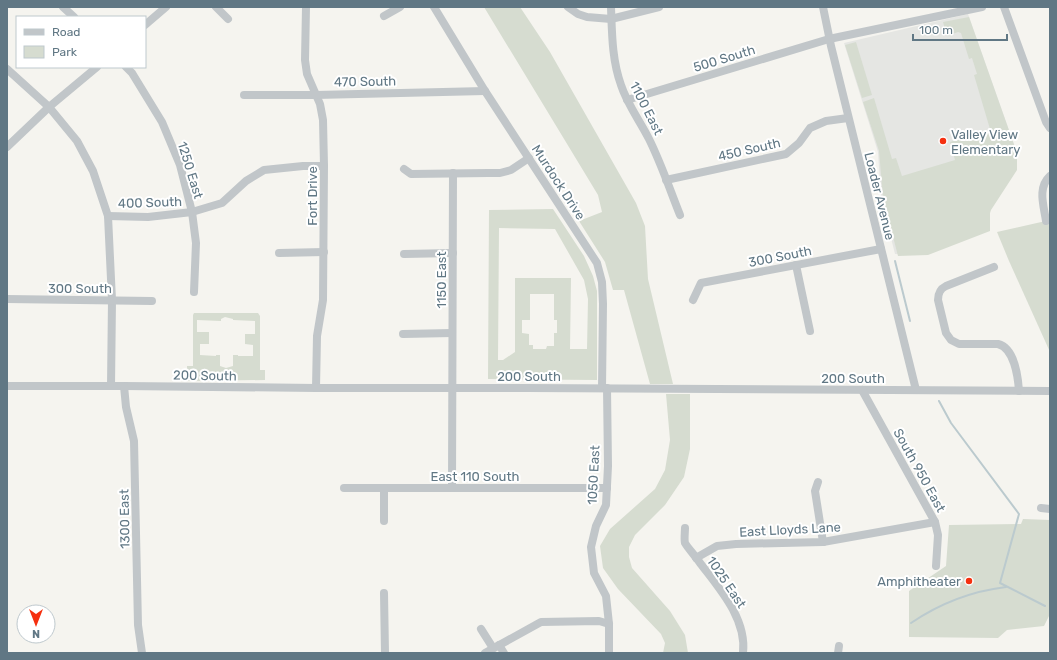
<svg xmlns="http://www.w3.org/2000/svg" width="1057" height="660" font-family="Rubik,sans-serif">
<style>
.built{fill:#e5e6e3}
.green{fill:#d6dcd0;fill-rule:evenodd}
.lines{fill:none;stroke-linecap:round;stroke-linejoin:round}
.stream{stroke:#bbcace;stroke-width:2}
.minor{stroke:#c1c6c9;stroke-width:8}
.poi-dot{fill:#f5300f;stroke:#fff;stroke-width:1.5}
.labels{text-anchor:middle;stroke-width:4;stroke-linejoin:round;paint-order:stroke}
.street-label{font-size:13px;fill:#607784;stroke:#fff}
.poi-label{font-size:13px;fill:#607784;stroke:#fff;text-anchor:start}
</style>
<rect width="100%" height="100%" fill="#f5f4ef"/>
<polygon class="built" points="968,14 1017,153 922,255 895,254 881,198 878,152 844,43"/>
<g class="green">
<polygon points="484,7 520,7 550,52 636,203 645,226 648,279 673,384 650,384 624,290 613,290 605,262 579,221 602,212 598,195"/>
<polygon points="969,17 1017,153 1017,170 991,210 990,213 990,231 928,255 898,256 883,198 879,151 863,102 874,98 892,159 896,158 902,176 955,160 950,142 990,129 974,75 977,74 972,58 969,59 961,33 958,32 947,36 943,22"/>
<polygon points="856,42 872,95 862,98 845,45"/>
<path d="M553 209 584 256 593 276 597 291V380L488 379 489 210ZM499 228 555 229 584 280 588 299 587 349H570L571 278H515V352L503 360H498ZM530 294H554V320H557V333H554V346H547L546 349H533V345H529V334L522 333V320H530Z"/>
<polygon points="1050,220 1050,352 1009,261 997,232"/>
<path d="M194 313H258L260 316V370H265V380L187 381V366H193V315ZM225 317 233 319V320L255 321V334H245V344L253 345V356H238V355H233V366L226 368 220 366V355H216V356L200 355V344H209V332H197V320L221 321V319Z"/>
<polygon points="666,394 690,394 690,449 684,477 665,505 635,535 629,547 629,557 632,568 670,611 685,635 688,653 663,653 665,643 661,634 618,589 603,568 600,546 610,529 655,489 665,470 670,440"/>
<polygon points="1023,519 1050,520 1050,614 1044,626 1007,630 998,638 909,637 909,591 946,566 949,525 1021,524"/>
</g>
<g class="lines">
<g class="stream">
<polyline points="895,261 910,321"/>
<polyline points="939,401 951,423 1019,514 1000,583 1045,606"/>
<path d="M911 623C939 604 973 591 1006 587"/>
</g>
<g class="minor">
<polyline points="63,7 74,17"/>
<polyline points="216,7 228,19"/>
<polyline points="306,7 305,60 307,74 320,104 323,120 324,166 323,300 317,336 316,388"/>
<polyline points="434,7 485,91 597,263 602,282 603,304 602,388"/>
<polyline points="568,7 578,14 587,17 611,19 659,7"/>
<path d="M611 7C612 34 612 60 621 85 627 104 640 121 649 139 661 163 670 190 680 215"/>
<polyline points="823,7 831,46 916,390"/>
<polyline points="1004,7 1046,122 1050,128"/>
<polyline points="384,16 400,7"/>
<polyline points="145,25 166,7"/>
<polyline points="126,67 132,73 162,122 180,165 192,212 196,243 194,292"/>
<polyline points="7,69 49,107 77,141 93,171 108,216 112,300 111,386"/>
<polyline points="244,95 316,95 485,91"/>
<polyline points="627,100 829,39 982,7"/>
<polyline points="7,147 49,107 97,67"/>
<polyline points="404,169 411,174 488,173 500,173 511,170 529,158"/>
<polyline points="666,180 786,154 799,143 810,128 826,121 848,118"/>
<polyline points="108,216 148,217 192,212 222,203 246,181 264,170 303,166 324,166"/>
<path d="M1046 221C1044 206 1037 188 1050 176"/>
<polyline points="279,253 324,252"/>
<polyline points="404,254 453,253"/>
<polyline points="796,265 810,331"/>
<path d="M994 267 946 286C940 289 938 293 938 300L946 333 951 340 959 344H998C1014 348 1018 376 1019 391"/>
<polyline points="7,299 152,301"/>
<polyline points="693,300 701,283 881,249"/>
<polyline points="403,334 452,333"/>
<polyline points="7,386 124,386 316,388 528,388 1050,391"/>
<polyline points="124,386 126,407 134,441 138,625 142,653"/>
<polyline points="607,388 608,466 606,505 596,526 591,547 594,573 606,596 609,624 609,653"/>
<polyline points="862,390 935,522 938,535 936,566"/>
<polyline points="818,482 815,491 823,542"/>
<polyline points="344,488 607,488"/>
<polyline points="384,488 384,521"/>
<polyline points="452,488 453,173"/>
<polyline points="1041,508 1050,509"/>
<path d="M685 528C685 532 684 539 685 543 687 547 697 558 700 563 719 588 747 619 743 653"/>
<polyline points="696,558 717,546 736,544 823,542 935,522"/>
<polyline points="384,593 385,653"/>
<polyline points="481,629 493,648"/>
<polyline points="499,645 504,653"/>
<polyline points="485,653 541,622 599,621 609,624"/>
<polyline points="838,653 839,646"/>
</g>
</g>
<g class="poi-dot">
<circle cx="943" cy="141" r="4"/>
<circle cx="969" cy="581" r="4"/>
</g>
<g class="labels">
<g class="street-label">
<text transform="translate(724 58) rotate(-17)" y="5">500 South</text>
<text transform="translate(365 81) rotate(-1)" y="5">470 South</text>
<text transform="translate(647 108) rotate(63)" y="5">1100 East</text>
<text transform="translate(749 149) rotate(-13)" y="5">450 South</text>
<text transform="translate(191 170) rotate(73)" y="5">1250 East</text>
<text transform="translate(559 182) rotate(57)" y="5">Murdock Drive</text>
<text transform="translate(312 196) rotate(-90)" y="5">Fort Drive</text>
<text transform="translate(880 196) rotate(76)" y="5">Loader Avenue</text>
<text transform="translate(150 202) rotate(-2)" y="5">400 South</text>
<text transform="translate(780 256) rotate(-11)" y="5">300 South</text>
<text transform="translate(441 280) rotate(-90)" y="5">1150 East</text>
<text x="80" y="293">300 South</text>
<text transform="translate(205 375) rotate(1)" y="5">200 South</text>
<text x="529" y="381">200 South</text>
<text x="853" y="383">200 South</text>
<text transform="translate(920 470) rotate(61)" y="5">South 950 East</text>
<text transform="translate(593 475) rotate(-87)" y="5">1050 East</text>
<text x="475" y="481">East 110 South</text>
<text transform="translate(124 519) rotate(-91)" y="5">1300 East</text>
<text transform="translate(790 529) rotate(-3)" y="5">East Lloyds Lane</text>
<text transform="translate(727 582) rotate(56)" y="5">1025 East</text>
</g>
<g class="poi-label">
<text x="951" y="139">Valley View<tspan x="951" dy="15">Elementary</tspan></text>
<text x="961" y="586" text-anchor="end">Amphitheater</text>
</g>
</g>
<rect width="1057" height="660" fill="none" stroke="#607784" stroke-width="16"/>
<rect x="16" y="16" width="130" height="52" fill="#ffffff" stroke="#bfc9ce"/>
<rect x="24" y="29" width="20" height="6" fill="#c1c6c9" stroke="#bfc9ce"/>
<text x="52" y="36" font-size="12" fill="#607784">Road</text>
<rect x="24" y="46" width="20" height="12" fill="#d6dcd0" stroke="#bfc9ce"/>
<text x="52" y="56" font-size="12" fill="#607784">Park</text>
<g transform="translate(36 624) rotate(180)"><circle r="19" fill="#ffffff" stroke="#bfc9ce"/>
<path d="M0-3L7 15L0 10L-7 15Z" fill="#f5300f"/>
<text y="-6" font-size="11" font-weight="bold" text-anchor="middle" fill="#607784">N</text>
</g>
<path d="M913 34v6h94v-6" fill="none" stroke="#607784" stroke-width="2"/>
<text x="919" y="34" font-size="12" fill="#607784" stroke="#ffffff" stroke-width="3" paint-order="stroke">100 m</text>
</svg>
